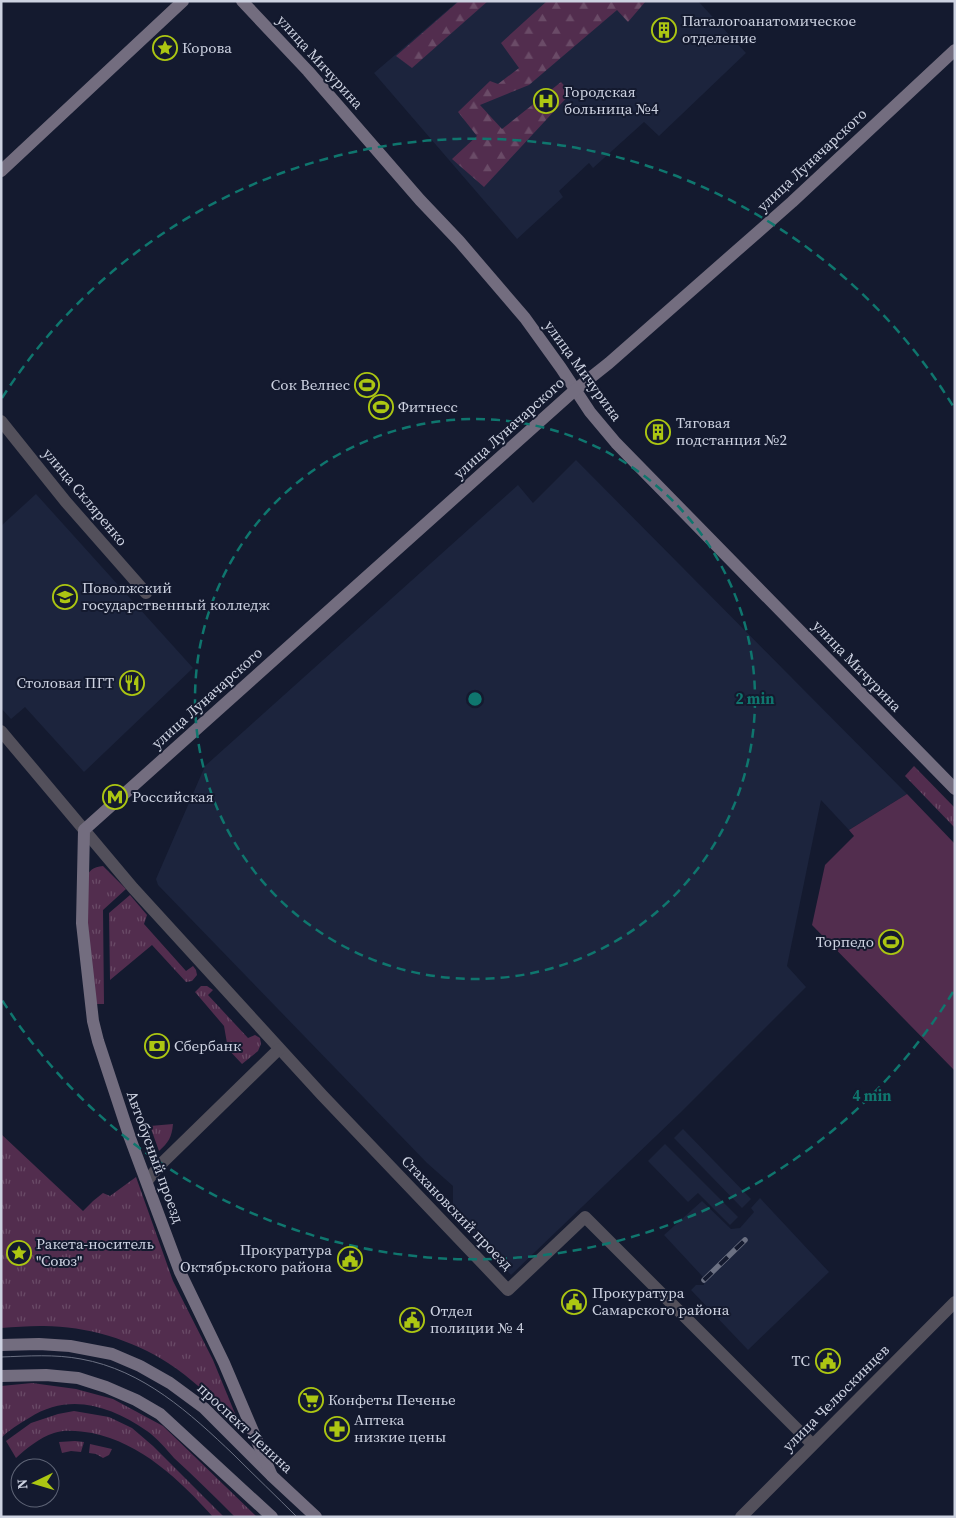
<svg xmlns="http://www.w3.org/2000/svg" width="956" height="1518" font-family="'Source Serif 4',serif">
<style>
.built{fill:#1c243d}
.grass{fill:url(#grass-tufts)}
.forest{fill:url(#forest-firs)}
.garden{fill:#522d4e}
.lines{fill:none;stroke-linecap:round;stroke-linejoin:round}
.street{stroke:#53505b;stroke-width:12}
.secondary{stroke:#736d7f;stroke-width:12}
.tram{stroke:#6b7082;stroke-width:1}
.rail-casing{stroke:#6b7082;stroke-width:5.5}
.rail{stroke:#141a2f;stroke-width:4;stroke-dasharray:11;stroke-linecap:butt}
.ring{fill:none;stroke:#0f766e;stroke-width:2.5;stroke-dasharray:9 6}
.labels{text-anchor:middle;stroke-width:4;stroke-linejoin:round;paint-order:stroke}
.poi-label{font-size:15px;fill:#cdd2e1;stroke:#141a2f;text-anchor:start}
.street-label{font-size:15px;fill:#cdd2e1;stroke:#141a2f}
.centre{fill:#0f766e;stroke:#141a2f;stroke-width:2.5}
.ring-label{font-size:15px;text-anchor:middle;font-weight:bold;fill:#0f766e;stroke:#141a2f;stroke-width:4;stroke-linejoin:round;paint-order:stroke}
</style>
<defs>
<pattern id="grass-tufts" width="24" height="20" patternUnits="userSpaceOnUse" patternTransform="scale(1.25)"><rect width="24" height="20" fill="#522d4e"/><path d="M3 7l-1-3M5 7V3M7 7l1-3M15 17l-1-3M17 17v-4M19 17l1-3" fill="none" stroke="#6a4b67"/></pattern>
<pattern id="forest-firs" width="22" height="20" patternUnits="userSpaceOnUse" patternTransform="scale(1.25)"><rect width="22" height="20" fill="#522d4e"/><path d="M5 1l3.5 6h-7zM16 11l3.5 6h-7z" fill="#6a4b67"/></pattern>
</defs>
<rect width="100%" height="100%" fill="#141a2f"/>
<g class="built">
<polygon points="458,1 698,1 746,53 659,136 644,122 593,168 589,163 559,191 563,197 517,239 374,73"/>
<polygon points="576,460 907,794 849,830 821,800 787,966 806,987 680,1113 511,1275 453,1212 453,1186 427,1163 158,885 156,879 205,766 518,485 533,503"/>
<polygon points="36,494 193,668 84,772 25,707 11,719 1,708 1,526"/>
<polygon points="683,1129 751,1199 742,1208 674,1138"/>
<polygon points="665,1144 738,1217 730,1225 698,1193 688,1202 648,1161"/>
<polygon points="760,1198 829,1272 748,1350 691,1290 696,1285 704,1285 703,1277 664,1235 702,1201 731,1229 740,1228 754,1212 751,1208"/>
</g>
<g class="grass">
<polygon points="914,766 955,808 955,828 905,776"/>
<path d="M103 866 126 889 103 910 104 1004H97L91 1000 86 879C89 870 93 867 103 866Z"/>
<polygon points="130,895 147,915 144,924 186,971 193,966 196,970 197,975 192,981 186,982 152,945 110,980 109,913"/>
<polygon points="201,986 207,986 213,990 208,995 248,1038 255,1035 260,1038 261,1044 258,1051 242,1064 228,1049 224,1026 195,992"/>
<path d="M173 1124C172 1137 168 1143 159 1151L150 1126Z"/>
<path d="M1 1134 83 1211 93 1201 103 1193 110 1196 136 1177 173 1281 213 1360 236 1416 232 1417C212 1398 191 1378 168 1363 132 1339 82 1325 40 1326 27 1326 14 1327 1 1328Z"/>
<path d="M32 1383 76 1389 113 1399 163 1426 257 1517H235C215 1497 195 1477 174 1458 166 1449 157 1438 147 1431 110 1406 70 1392 29 1418 19 1424 9 1430 1 1438V1386Z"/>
<path d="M74 1411 109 1417 132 1428 153 1446 224 1517H213C180 1480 141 1443 92 1433 80 1431 65 1429 54 1433 39 1438 27 1448 16 1458L6 1441 31 1423 58 1414Z"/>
<polygon points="75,1441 84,1442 81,1452 71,1451 62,1453 59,1442"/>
<polygon points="90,1444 112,1449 109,1455 103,1458 96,1454 89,1453"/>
</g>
<g class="forest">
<polygon points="459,1 488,1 412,68 396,56"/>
<polygon points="547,1 646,1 628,22 617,10 529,85 480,105 502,129 561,82 571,93 484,187 452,159 477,136 458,112 490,81 498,84 519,68 501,43"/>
</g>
<polygon class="garden" points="907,794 955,844 955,1071 812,925 825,865 854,836 849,830"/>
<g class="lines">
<g class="street">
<polyline points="1,421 66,502 146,593"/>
<polyline points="1,731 133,888 322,1095 508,1290 585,1217 812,1444"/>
<polyline points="147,1181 160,1165 279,1049"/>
<polyline points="741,1517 955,1302"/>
</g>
<g class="secondary">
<polyline points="242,1 308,71 420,200 459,241 525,318 561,368 590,412 616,443 955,789"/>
<polyline points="1,171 183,1"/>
<polyline points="1,1345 39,1344 70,1346 112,1354 140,1366 170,1383 204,1408 272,1476 316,1517"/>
<polyline points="1,1376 46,1375 78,1378 106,1387 136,1400 160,1414 272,1517"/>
<polyline points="272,1476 224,1363 180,1272 130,1138 98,1041 93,1021 82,923 84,830 575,390 609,363 792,202 955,50"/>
</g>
<path class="tram" d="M1 1357C28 1356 55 1354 81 1359 143 1370 190 1413 234 1455 255 1476 276 1496 297 1517"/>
<defs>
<polyline id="rail" points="704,1280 745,1240"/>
</defs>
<use href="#rail" class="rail-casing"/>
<use href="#rail" class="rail"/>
</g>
<g class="ring">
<circle cx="475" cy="699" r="280"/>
<path d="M953 992A561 561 0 0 1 2 1000M2 398A561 561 0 0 1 953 406"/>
</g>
<defs>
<symbol id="building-ring" viewBox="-11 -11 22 22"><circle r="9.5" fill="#141a2f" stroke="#acc612" stroke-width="1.5"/><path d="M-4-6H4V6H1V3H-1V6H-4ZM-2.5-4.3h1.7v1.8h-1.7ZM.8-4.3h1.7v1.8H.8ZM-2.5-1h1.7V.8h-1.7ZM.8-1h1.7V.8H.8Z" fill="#acc612"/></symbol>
<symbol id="sight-ring" viewBox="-11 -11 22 22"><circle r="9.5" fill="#141a2f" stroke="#acc612" stroke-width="1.5"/><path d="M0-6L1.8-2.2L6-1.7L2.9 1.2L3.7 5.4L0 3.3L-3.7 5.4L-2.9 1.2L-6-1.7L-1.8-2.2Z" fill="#acc612"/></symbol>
<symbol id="hospital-ring" viewBox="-11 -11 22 22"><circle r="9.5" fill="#141a2f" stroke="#acc612" stroke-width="1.5"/><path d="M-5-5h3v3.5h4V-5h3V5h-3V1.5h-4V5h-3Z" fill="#acc612"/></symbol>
<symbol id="stadium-ring" viewBox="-11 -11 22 22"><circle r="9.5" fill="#141a2f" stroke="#acc612" stroke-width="1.5"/><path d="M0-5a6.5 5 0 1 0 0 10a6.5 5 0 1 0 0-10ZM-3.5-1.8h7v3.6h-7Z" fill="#acc612"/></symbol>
<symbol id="university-ring" viewBox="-11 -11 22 22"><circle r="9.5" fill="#141a2f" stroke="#acc612" stroke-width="1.5"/><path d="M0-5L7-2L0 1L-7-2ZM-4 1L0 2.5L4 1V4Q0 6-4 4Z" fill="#acc612"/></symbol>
<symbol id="restaurant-ring" viewBox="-11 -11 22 22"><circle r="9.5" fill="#141a2f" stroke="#acc612" stroke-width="1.5"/><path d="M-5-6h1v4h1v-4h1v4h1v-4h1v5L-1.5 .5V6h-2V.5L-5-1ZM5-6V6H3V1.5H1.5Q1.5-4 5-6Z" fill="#acc612"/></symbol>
<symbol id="metro-ring" viewBox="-11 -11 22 22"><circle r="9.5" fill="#141a2f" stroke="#acc612" stroke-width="1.5"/><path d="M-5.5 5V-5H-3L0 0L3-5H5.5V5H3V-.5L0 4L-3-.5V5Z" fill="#acc612"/></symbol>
<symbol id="bank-ring" viewBox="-11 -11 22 22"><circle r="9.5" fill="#141a2f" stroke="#acc612" stroke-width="1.5"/><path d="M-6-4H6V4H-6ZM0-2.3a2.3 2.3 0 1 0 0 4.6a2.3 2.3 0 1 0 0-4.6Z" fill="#acc612"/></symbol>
<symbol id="civic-ring" viewBox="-11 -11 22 22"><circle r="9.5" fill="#141a2f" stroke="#acc612" stroke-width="1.5"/><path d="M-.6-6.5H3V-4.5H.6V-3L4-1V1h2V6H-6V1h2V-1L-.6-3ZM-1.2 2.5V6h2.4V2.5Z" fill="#acc612"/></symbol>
<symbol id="supermarket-ring" viewBox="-11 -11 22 22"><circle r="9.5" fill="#141a2f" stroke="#acc612" stroke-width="1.5"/><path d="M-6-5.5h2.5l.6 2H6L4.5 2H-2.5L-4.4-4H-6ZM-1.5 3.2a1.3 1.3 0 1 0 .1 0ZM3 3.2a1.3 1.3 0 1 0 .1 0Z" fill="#acc612"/></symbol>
<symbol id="pharmacy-ring" viewBox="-11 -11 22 22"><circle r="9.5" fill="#141a2f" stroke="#acc612" stroke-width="1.5"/><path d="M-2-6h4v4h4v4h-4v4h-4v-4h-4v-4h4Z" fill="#acc612"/></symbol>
</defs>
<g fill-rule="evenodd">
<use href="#building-ring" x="650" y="16" width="28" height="28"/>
<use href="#sight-ring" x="151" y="34" width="28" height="28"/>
<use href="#hospital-ring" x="532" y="87" width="28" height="28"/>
<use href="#stadium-ring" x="353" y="371" width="28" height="28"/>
<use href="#stadium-ring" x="367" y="393" width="28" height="28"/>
<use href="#building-ring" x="644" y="418" width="28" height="28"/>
<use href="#university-ring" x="51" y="583" width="28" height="28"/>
<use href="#restaurant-ring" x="118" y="669" width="28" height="28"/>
<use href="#metro-ring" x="101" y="783" width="28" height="28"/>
<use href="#stadium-ring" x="877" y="928" width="28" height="28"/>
<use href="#bank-ring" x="143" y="1032" width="28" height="28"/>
<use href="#sight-ring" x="5" y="1239" width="28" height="28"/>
<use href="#civic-ring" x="336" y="1245" width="28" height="28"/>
<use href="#civic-ring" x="560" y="1288" width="28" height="28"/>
<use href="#civic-ring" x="398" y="1306" width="28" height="28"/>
<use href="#civic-ring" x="814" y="1347" width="28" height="28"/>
<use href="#supermarket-ring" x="297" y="1386" width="28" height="28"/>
<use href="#pharmacy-ring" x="323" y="1415" width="28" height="28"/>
</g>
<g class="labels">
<g class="poi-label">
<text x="682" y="26">Паталогоанатомическое<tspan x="682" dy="17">отделение</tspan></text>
<text x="182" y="53">Корова</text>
<text x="564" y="97">Городская<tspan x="564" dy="17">больница №4</tspan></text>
<text x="350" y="390" text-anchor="end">Сок Велнес</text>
<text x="398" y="412">Фитнесс</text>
<text x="676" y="428">Тяговая<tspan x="676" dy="17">подстанция №2</tspan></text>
<text x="82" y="593">Поволжский<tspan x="82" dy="17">государственный колледж</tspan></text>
<text x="114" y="688" text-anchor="end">Столовая ПГТ</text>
<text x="132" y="802">Российская</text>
<text x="874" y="947" text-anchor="end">Торпедо</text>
<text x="174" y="1051">Сбербанк</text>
<text x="36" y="1249">Ракета-носитель<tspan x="36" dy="17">"Союз"</tspan></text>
<text x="332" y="1255" text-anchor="end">Прокуратура<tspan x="332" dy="17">Октябрьского района</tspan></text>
<text x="592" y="1298">Прокуратура<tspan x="592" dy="17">Самарского района</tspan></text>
<text x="430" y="1316">Отдел<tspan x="430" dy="17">полиции № 4</tspan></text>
<text x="810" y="1366" text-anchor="end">ТС</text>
<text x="328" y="1405">Конфеты Печенье</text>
<text x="354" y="1425">Аптека<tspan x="354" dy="17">низкие цены</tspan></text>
</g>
<g class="street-label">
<text transform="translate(320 62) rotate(48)" y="5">улица Мичурина</text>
<text transform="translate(812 160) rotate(-43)" y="5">улица Луначарского</text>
<text transform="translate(583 371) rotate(54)" y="5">улица Мичурина</text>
<text transform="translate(509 428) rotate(-42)" y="5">улица Луначарского</text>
<text transform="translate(85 497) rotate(50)" y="5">улица Скляренко</text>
<text transform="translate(857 666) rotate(46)" y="5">улица Мичурина</text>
<text transform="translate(207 698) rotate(-42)" y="5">улица Луначарского</text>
<text transform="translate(155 1157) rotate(70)" y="5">Автобусный проезд</text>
<text transform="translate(457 1213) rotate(46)" y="5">Стахановский проезд</text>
<text transform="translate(836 1398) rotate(-45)" y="5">улица Челюскинцев</text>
<text transform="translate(245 1428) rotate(43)" y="5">проспект Ленина</text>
</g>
</g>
<circle cx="475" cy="699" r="8" class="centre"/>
<g class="ring-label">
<text x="755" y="704">2 min</text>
<text x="872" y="1101">4 min</text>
</g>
<rect width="956" height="1518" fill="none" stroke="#cdd2e1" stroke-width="5"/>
<g transform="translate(35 1483) rotate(265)"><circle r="24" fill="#141a2f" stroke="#5e6476"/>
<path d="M0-4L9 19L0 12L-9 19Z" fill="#acc612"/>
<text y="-8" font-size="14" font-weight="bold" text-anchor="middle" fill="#cdd2e1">N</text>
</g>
</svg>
